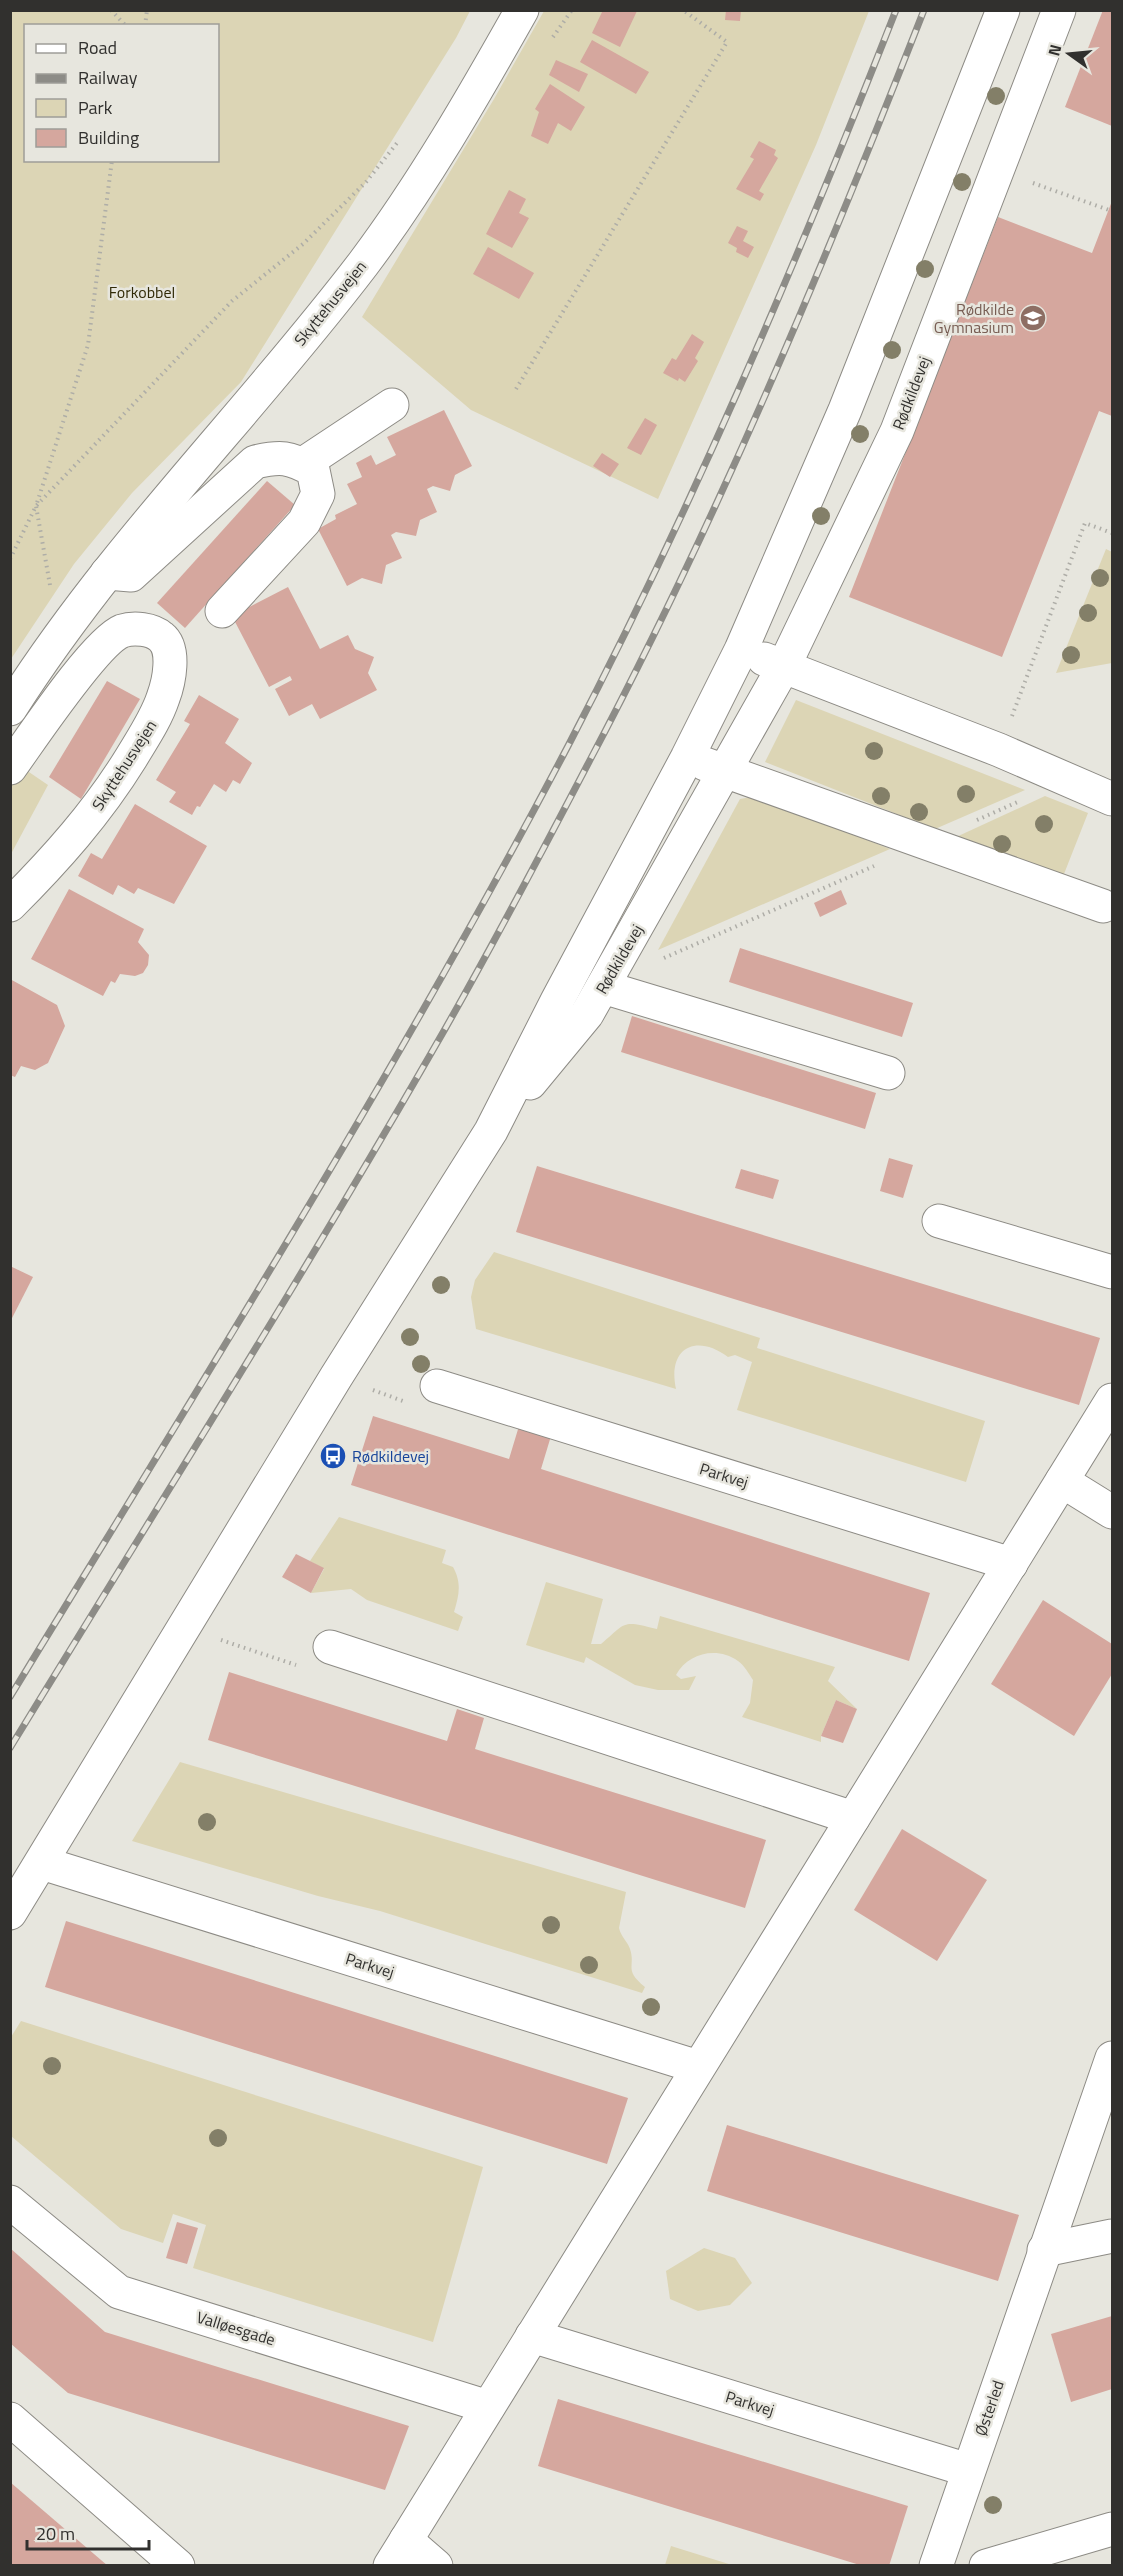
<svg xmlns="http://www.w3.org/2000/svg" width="1123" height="2576" font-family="'Titillium Web',sans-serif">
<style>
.green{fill:#dcd5b5;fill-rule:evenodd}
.building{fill:#d5a79e}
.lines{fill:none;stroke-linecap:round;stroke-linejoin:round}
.minor-casing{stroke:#8d8b85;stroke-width:35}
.path{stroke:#aeada7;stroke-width:4;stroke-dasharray:1.5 4.5;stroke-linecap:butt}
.minor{stroke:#fff;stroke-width:33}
.rail-casing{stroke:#8d8c87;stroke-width:7}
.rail{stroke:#e7e6de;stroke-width:4.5;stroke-dasharray:14;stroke-linecap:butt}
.tree{fill:#837f68}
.labels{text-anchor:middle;stroke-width:5;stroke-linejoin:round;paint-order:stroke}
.park-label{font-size:16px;fill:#312a07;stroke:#e7e6de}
.street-label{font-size:16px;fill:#31302e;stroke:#e7e6de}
.education-label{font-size:16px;fill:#785e54;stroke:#e7e6de;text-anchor:end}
.transit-label{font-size:16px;fill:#164399;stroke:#e7e6de;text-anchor:start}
</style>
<rect width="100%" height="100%" fill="#e7e6de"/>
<g class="green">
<path d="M11 10 470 11 456 38 241 382 132 493 74 564 11 659ZM26 26H218V160H26Z"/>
<polygon points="544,11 869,11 816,145 658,499 471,410 362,317 494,99"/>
<polygon points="1106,549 1112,552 1112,663 1056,673"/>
<polygon points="796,700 1025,790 935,829 765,762"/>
<polygon points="23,768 48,785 11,854 11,784"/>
<polygon points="757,796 890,849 658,950 740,799"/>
<polygon points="1045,796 1088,813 1062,879 954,838"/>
<path d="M494 1252 760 1338 757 1348 985 1421 966 1482 737 1410 752 1362 735 1355 728 1357C696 1333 667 1348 676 1389L476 1329 471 1297 475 1280Z"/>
<path d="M339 1517 446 1550 442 1563 453 1567C462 1583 459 1595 454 1612L463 1617 458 1631 367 1600 351 1589 311 1593 324 1569 310 1561Z"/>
<path d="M546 1582 603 1599 591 1644H601C627 1622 621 1620 657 1629L660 1616 835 1667 828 1681 857 1709 836 1700 821 1736V1742L742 1717 750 1703 753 1680C749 1674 744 1665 738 1661 717 1646 688 1653 676 1675L681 1679 696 1676 689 1690H658L635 1685 586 1657 584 1663 526 1645Z"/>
<path d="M180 1762 626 1892 619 1928C621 1937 628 1942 630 1949 636 1967 623 1969 645 1987L642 1993 380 1911 318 1896 132 1841Z"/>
<polygon points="21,2021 483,2167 433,2342 193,2268 206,2225 173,2214 163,2243 121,2229 11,2136 11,2037"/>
<polygon points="704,2248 735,2258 752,2283 730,2305 698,2311 670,2299 666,2271"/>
<polygon points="671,2546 732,2565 665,2565"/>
</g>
<g class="building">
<polygon points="603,10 637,11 620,47 592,33"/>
<polygon points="726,10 741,10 740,21 725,20"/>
<polygon points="1103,10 1112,10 1112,126 1065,107"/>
<polygon points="592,40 649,72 636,94 580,62"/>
<polygon points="556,60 588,74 579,92 549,75"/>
<polygon points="550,84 585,107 571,131 558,123 548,144 531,136 539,112 535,109"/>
<polygon points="759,141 776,150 774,155 778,158 759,191 764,194 760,201 736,189 754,159 750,157"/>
<polygon points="509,190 526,199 519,213 529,218 512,248 486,234"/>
<polygon points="1112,201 1112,416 1099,411 1002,657 849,597 998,217 1092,253"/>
<polygon points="737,226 748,231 743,241 754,247 748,258 736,252 737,248 728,243"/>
<polygon points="488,247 534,273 519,299 473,274"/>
<polygon points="692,334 704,342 695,358 698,361 685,382 679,378 678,381 663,373 672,358 676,360"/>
<polygon points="444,410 472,466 455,475 450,491 433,486 427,489 437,512 420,520 416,536 396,532 391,535 402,558 386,565 382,584 362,578 347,586 318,529 336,519 335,515 357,504 347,484 362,477 356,463 371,455 376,465 396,455 387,437"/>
<polygon points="645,418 657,425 641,455 627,448"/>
<polygon points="602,453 619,464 610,477 593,466"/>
<polygon points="267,481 295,505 185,628 157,603"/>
<polygon points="288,587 320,649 348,635 355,649 374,657 368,673 377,690 320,719 312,704 289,716 275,689 292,680 290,676 269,687 232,616"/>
<polygon points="107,681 140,699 81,799 49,777"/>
<polygon points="199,695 239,719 225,743 252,763 240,784 233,780 226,792 214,784 200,807 197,806 192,815 169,802 176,792 156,780 190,724 184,721"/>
<polygon points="135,804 207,846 174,904 138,888 134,894 118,885 113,895 78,876 91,853 102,859"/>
<polygon points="69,889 144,929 138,942 149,955 148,965 143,973 135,976 120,974 115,983 111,981 103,996 31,959"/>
<polygon points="841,890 847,904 820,917 814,903"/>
<polygon points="740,948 913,1003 902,1037 729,982"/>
<polygon points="10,979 57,1005 65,1026 48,1063 35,1070 21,1066 15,1077 10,1075"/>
<polygon points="632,1016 876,1093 865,1129 621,1052"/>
<polygon points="889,1158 913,1165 903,1198 880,1191"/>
<polygon points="537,1166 1100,1338 1079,1405 516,1232"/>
<polygon points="741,1169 779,1180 773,1199 735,1188"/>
<polygon points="10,1266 33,1277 10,1322"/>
<polygon points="373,1416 509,1459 519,1426 551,1436 541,1469 930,1593 909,1661 351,1485"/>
<polygon points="296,1554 324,1568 311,1593 282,1577"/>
<polygon points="1043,1600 1112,1644 1112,1674 1074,1736 991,1684"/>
<polygon points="229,1672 447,1741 457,1709 484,1718 475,1749 766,1840 745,1908 208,1740"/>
<polygon points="836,1700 857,1709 843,1743 821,1736"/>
<polygon points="902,1829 987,1880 937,1961 854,1910"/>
<polygon points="66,1921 628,2098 607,2164 45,1987"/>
<polygon points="727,2125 1019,2215 998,2281 707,2191"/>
<polygon points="177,2222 198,2228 187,2264 166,2258"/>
<polygon points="10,2248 105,2332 409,2426 385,2490 68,2393 10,2343"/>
<polygon points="1112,2316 1112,2389 1071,2402 1051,2334"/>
<polygon points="558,2399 908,2506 889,2566 863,2566 538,2466"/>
<polygon points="10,2482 108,2566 10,2566"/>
</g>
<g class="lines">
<defs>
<g id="minor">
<polyline points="303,464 392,405"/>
<path d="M107 573 131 575 255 462C281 456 289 457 313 470L318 494 304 522 222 611"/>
<polyline points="764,659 999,750 1112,799"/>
<path d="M10 709C112 548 248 415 363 264 423 184 473 97 522 10"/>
<polyline points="705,764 1103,906"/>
<path d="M10 768C31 739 95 642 122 631 134 627 152 629 161 637 176 649 169 682 163 698 156 719 143 738 131 758 97 813 56 859 10 905"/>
<polyline points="603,987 888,1073"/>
<polyline points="530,1083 587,1014 784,666 897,431 1059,10"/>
<polyline points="939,1221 1112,1272"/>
<polyline points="437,1386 1011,1564"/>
<polyline points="1062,1481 1112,1512"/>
<polyline points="330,1647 853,1818"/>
<polyline points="42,1863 698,2067"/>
<polyline points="10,1913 336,1377 491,1131 557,1001 687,758 741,650 845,410 1003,10"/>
<polyline points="10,2202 119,2292 488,2407"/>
<polyline points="1044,2250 1112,2236"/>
<polyline points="532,2336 968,2470"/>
<polyline points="10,2419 178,2566"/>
<polyline points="406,2540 436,2566"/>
<polyline points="390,2566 1112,1400"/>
<polyline points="936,2566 1112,2058"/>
<polyline points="986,2566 1112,2529"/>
</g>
</defs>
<use href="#minor" class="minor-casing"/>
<g class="path">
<polyline points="111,10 126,26"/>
<polyline points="145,26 147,10"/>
<polyline points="553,37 572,10"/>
<polyline points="1033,183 1109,210"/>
<polyline points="516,389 727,42 683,10"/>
<polyline points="10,559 36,506 232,301 303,244 366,182 397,143"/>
<polyline points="50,585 36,506 88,345 112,160"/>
<polyline points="1012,716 1085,523 1112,533"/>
<polyline points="977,820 1020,801"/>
<polyline points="664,958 874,866"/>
<polyline points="373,1390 403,1401"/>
<polyline points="221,1640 296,1665"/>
</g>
<use href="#minor" class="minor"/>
<defs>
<g id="rail">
<path d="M10 1697C201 1383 397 1072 568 746 692 508 798 260 896 10"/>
<path d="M10 1748C156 1509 306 1272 445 1029 495 941 543 850 590 760 718 518 824 265 924 10"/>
</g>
</defs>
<use href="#rail" class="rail-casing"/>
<use href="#rail" class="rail"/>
</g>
<g class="tree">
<circle cx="996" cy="96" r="9"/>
<circle cx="962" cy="182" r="9"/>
<circle cx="925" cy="269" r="9"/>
<circle cx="892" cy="350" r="9"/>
<circle cx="860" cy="434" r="9"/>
<circle cx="821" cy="516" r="9"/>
<circle cx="1100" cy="578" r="9"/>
<circle cx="1088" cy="613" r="9"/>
<circle cx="1071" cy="655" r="9"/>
<circle cx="874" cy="751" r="9"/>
<circle cx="966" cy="794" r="9"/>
<circle cx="881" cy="796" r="9"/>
<circle cx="919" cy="812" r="9"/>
<circle cx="1044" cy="824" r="9"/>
<circle cx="1002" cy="844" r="9"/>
<circle cx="441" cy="1285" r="9"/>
<circle cx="410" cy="1337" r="9"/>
<circle cx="421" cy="1364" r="9"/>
<circle cx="207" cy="1822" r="9"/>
<circle cx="551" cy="1925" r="9"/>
<circle cx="589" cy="1965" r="9"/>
<circle cx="651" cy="2007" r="9"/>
<circle cx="52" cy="2066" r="9"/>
<circle cx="218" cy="2138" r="9"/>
<circle cx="993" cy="2505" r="9"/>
</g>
<defs>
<symbol id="school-disc" viewBox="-11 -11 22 22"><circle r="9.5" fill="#8d6e63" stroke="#e7e6de"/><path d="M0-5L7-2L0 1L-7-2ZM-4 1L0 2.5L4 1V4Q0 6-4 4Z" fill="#fff"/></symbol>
<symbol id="bus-disc" viewBox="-11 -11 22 22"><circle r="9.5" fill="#1a4fb4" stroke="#e7e6de"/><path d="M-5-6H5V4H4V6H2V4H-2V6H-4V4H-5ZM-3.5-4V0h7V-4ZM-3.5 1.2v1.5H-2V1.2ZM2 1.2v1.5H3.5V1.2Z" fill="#fff"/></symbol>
</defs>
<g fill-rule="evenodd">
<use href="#school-disc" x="1018" y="303" width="30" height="30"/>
<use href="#bus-disc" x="318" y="1441" width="30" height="30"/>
</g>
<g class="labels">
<g class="park-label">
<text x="142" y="298">Forkobbel</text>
</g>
<g class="street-label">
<text transform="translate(330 303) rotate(-51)" y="6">Skyttehusvejen</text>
<text transform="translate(911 393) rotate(-69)" y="6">Rødkildevej</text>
<text transform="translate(124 765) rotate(-57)" y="6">Skyttehusvejen</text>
<text transform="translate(619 959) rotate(-60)" y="6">Rødkildevej</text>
<text transform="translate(724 1475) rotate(17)" y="6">Parkvej</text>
<text transform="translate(370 1965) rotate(17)" y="6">Parkvej</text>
<text transform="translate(236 2328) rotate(17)" y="6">Valløesgade</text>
<text transform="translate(750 2403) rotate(17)" y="6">Parkvej</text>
<text transform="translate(989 2408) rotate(-71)" y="6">Østerled</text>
</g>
<g class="education-label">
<text x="1014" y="315">Rødkilde<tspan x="1014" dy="18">Gymnasium</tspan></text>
</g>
<g class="transit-label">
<text x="352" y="1462">Rødkildevej</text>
</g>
</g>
<rect width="1123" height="2576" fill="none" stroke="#31302e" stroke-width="24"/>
<rect x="24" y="24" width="195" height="138" fill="#e7e6de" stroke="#9e9d98" stroke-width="1.5"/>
<rect x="36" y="44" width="30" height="9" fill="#ffffff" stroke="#9e9d98" stroke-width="1.5"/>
<text x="78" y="54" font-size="18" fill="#31302e">Road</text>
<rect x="36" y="74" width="30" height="9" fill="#8d8c87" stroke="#9e9d98" stroke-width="1.5"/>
<text x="78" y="84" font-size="18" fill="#31302e">Railway</text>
<rect x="36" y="99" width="30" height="18" fill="#dcd5b5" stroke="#9e9d98" stroke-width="1.5"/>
<text x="78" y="114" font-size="18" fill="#31302e">Park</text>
<rect x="36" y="129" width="30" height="18" fill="#d5a79e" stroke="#9e9d98" stroke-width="1.5"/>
<text x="78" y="144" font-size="18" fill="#31302e">Building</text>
<g transform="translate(1069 54) rotate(285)" stroke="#e7e6de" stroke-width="4.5" paint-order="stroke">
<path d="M0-4.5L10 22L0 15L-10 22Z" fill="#31302e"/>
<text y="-9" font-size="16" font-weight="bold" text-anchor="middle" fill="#31302e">N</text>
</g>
<path d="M27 2540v9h122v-9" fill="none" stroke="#31302e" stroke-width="3"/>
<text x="36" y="2540" font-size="18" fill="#31302e" stroke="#e7e6de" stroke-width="4.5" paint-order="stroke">20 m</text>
</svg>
